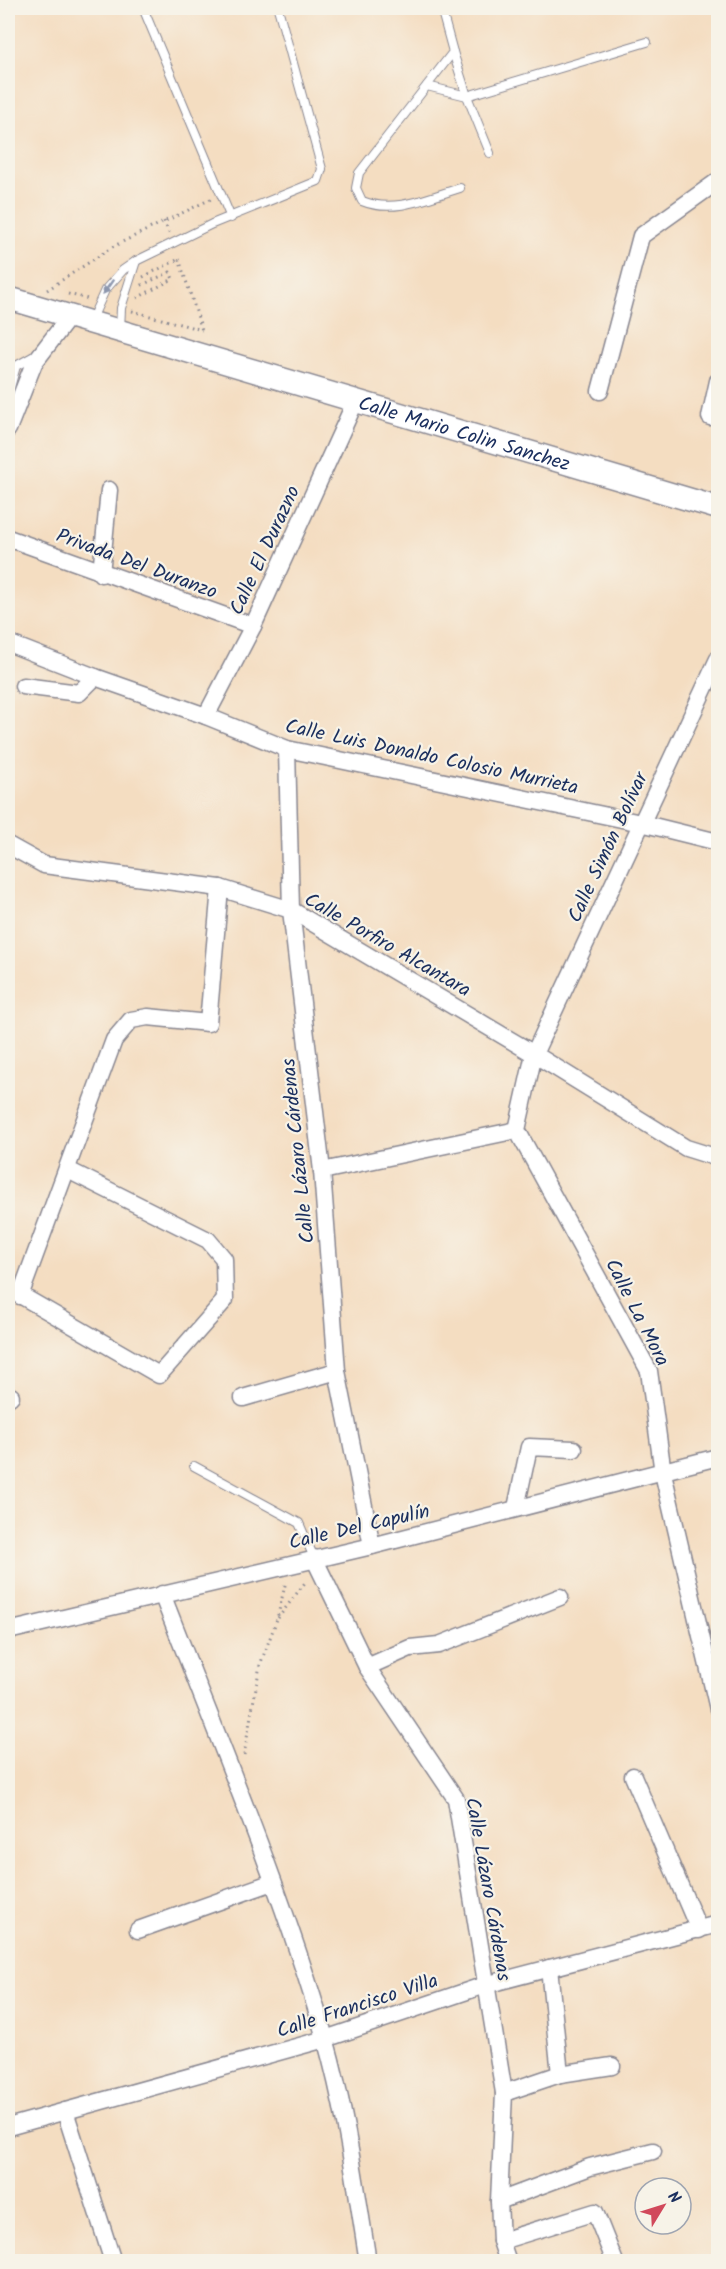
<svg xmlns="http://www.w3.org/2000/svg" width="726" height="2269" font-family="Kalam,sans-serif">
<style>
.lines{fill:none;stroke-linecap:round;stroke-linejoin:round}
.lane-casing{stroke:#888690;stroke-width:10}
.street-casing{stroke:#888690;stroke-width:19}
.secondary-casing{stroke:#888690;stroke-width:25}
.path{stroke:#888690;stroke-width:3;stroke-dasharray:1.5 4.5;stroke-linecap:butt}
.lane{stroke:#fff;stroke-width:8}
.street{stroke:#fff;stroke-width:16}
.secondary{stroke:#fff;stroke-width:22}
.oneway{fill:#8d97ae}
.labels{text-anchor:middle;stroke-width:4.5;stroke-linejoin:round;paint-order:stroke}
.street-label{font-size:20px;fill:#1b2f5e;stroke:#f7f3e8}
</style>
<rect width="100%" height="100%" fill="#f7f3e8"/>
<filter id="ink" filterUnits="userSpaceOnUse"><feTurbulence type="fractalNoise" baseFrequency=".0167" numOctaves="2"/><feDisplacementMap in="SourceGraphic" scale="12" xChannelSelector="R" yChannelSelector="G"/><feConvolveMatrix kernelMatrix="1 2 1 2 8 2 1 2 1" color-interpolation-filters="sRGB"/></filter>
<filter id="wash" filterUnits="userSpaceOnUse"><feTurbulence type="fractalNoise" baseFrequency=".008" numOctaves="4" result="noise"/><feDisplacementMap in="SourceGraphic" scale="24" xChannelSelector="R" yChannelSelector="G"/><feGaussianBlur stdDeviation="1.35" result="paint"/><feColorMatrix in="noise" values="0 0 0 0 0 0 0 0 0 0 0 0 0 0 0 0 0 1.4 0 .05"/><feComposite in="paint" operator="in"/></filter>
<g filter="url(#wash)">
<rect width="100%" height="100%" fill="#f4ddc1"/>
</g>
<g filter="url(#ink)">
<g class="lines">
<defs>
<g id="lane">
<polyline points="143,8 231,218"/>
<path d="M441 8 453 52 359 173 356 188 362 201C394 214 427 198 460 188"/>
<polyline points="427,86 467,96 453,52"/>
<polyline points="490,153 467,96 647,42"/>
<polyline points="91,321 105,290 123,270 136,261 212,224 318,181 322,169 278,8"/>
<polyline points="120,330 121,308 136,261"/>
<polyline points="8,395 16,366 36,355"/>
<polyline points="194,1466 299,1523 314,1558"/>
</g>
<g id="street">
<polyline points="600,391 641,236 718,181"/>
<polyline points="710,417 718,381"/>
<polyline points="8,429 34,363 70,316"/>
<polyline points="8,538 253,626"/>
<polyline points="101,574 109,490"/>
<polyline points="8,643 95,677 206,716 287,749 641,823 718,842"/>
<polyline points="718,659 534,1054 517,1130 649,1371 663,1473 718,1709"/>
<polyline points="23,686 79,693 95,677"/>
<polyline points="206,716 253,626 356,400"/>
<polyline points="287,749 291,910 322,1171 337,1371 372,1546"/>
<polyline points="8,845 44,865 220,888 291,910 534,1054 686,1148 718,1158"/>
<polyline points="322,1171 517,1130"/>
<polyline points="8,1288 159,1375 225,1300 224,1259 208,1240 68,1170"/>
<polyline points="20,1296 114,1040 131,1020 148,1017 208,1023 220,888"/>
<polyline points="8,1398 11,1396"/>
<polyline points="243,1398 337,1371"/>
<polyline points="516,1508 529,1447 574,1449"/>
<polyline points="314,1558 367,1667 456,1799 504,2093 499,2201 501,2241 508,2262"/>
<path d="M162 1594C219 1741 281 1887 325 2038 346 2111 356 2187 368 2262"/>
<polyline points="8,1631 372,1546 718,1457"/>
<polyline points="367,1667 410,1648 439,1645 560,1597"/>
<polyline points="633,1776 699,1930"/>
<polyline points="138,1930 273,1882"/>
<polyline points="549,1968 560,2074"/>
<polyline points="504,2093 560,2074 612,2066"/>
<polyline points="65,2111 113,2262"/>
<polyline points="8,2127 325,2039 485,1985 718,1924"/>
<polyline points="499,2201 590,2167 653,2151"/>
<polyline points="501,2241 595,2212 615,2262"/>
</g>
<g id="secondary">
<path id="s1" d="M8 298 718 508"/>
</g>
</defs>
<use href="#lane" class="lane-casing"/>
<use href="#street" class="street-casing"/>
<use href="#secondary" class="secondary-casing"/>
<g class="path">
<polyline points="164,221 169,233"/>
<polyline points="179,259 202,330"/>
<polyline points="143,277 179,259"/>
<polyline points="47,290 114,246 211,199"/>
<polyline points="68,294 88,299"/>
<polyline points="137,298 173,279 170,272 140,286"/>
<polyline points="132,311 202,330"/>
<polyline points="278,1618 307,1580"/>
<polyline points="244,1755 260,1665 277,1619 286,1581"/>
</g>
<use href="#lane" class="lane"/>
<use href="#street" class="street"/>
<use href="#secondary" class="secondary"/>
</g>
<defs><path id="oneway-solid" d="M-6-.8H1V-3.2L6.5 0L1 3.2V.8H-6Z" transform="scale(1.5)"/></defs>
<use class="oneway" href="#oneway-solid" transform="translate(108 287) rotate(125)"/>
</g>
<g class="labels">
<g class="street-label">
<text dy="7" stroke="none"><textPath href="#s1" startOffset="476">Calle Mario Colin Sanchez</textPath></text>
<text transform="translate(264 550) rotate(-65)" y="7">Calle El Durazno</text>
<text transform="translate(137 563) rotate(20)" y="7">Privada Del Duranzo</text>
<text transform="translate(432 756) rotate(12)" y="7">Calle Luis Donaldo Colosio Murrieta</text>
<text transform="translate(607 847) rotate(-65)" y="7">Calle Simón Bolívar</text>
<text transform="translate(388 944) rotate(30)" y="7">Calle Porfiro Alcantara</text>
<text transform="translate(297 1151) rotate(-96)" y="7">Calle Lázaro Cárdenas</text>
<text transform="translate(638 1312) rotate(63)" y="7">Calle La Mora</text>
<text transform="translate(359 1526) rotate(-13)" y="7">Calle Del Capulín</text>
<text transform="translate(489 1889) rotate(80)" y="7">Calle Lázaro Cárdenas</text>
<text transform="translate(357 2005) rotate(-18)" y="7">Calle Francisco Villa</text>
</g>
</g>
<rect width="726" height="2269" fill="none" stroke="#f7f3e8" stroke-width="30"/>
<g transform="translate(663 2206) rotate(52)"><circle r="28" fill="#f7f3e8" stroke="#9fa5b1" stroke-width="1.5"/>
<path d="M0-4.5L10 22L0 15L-10 22Z" fill="#d1495b"/>
<text y="-9" font-size="16" font-weight="bold" text-anchor="middle" fill="#1b2f5e">N</text>
</g>
</svg>
